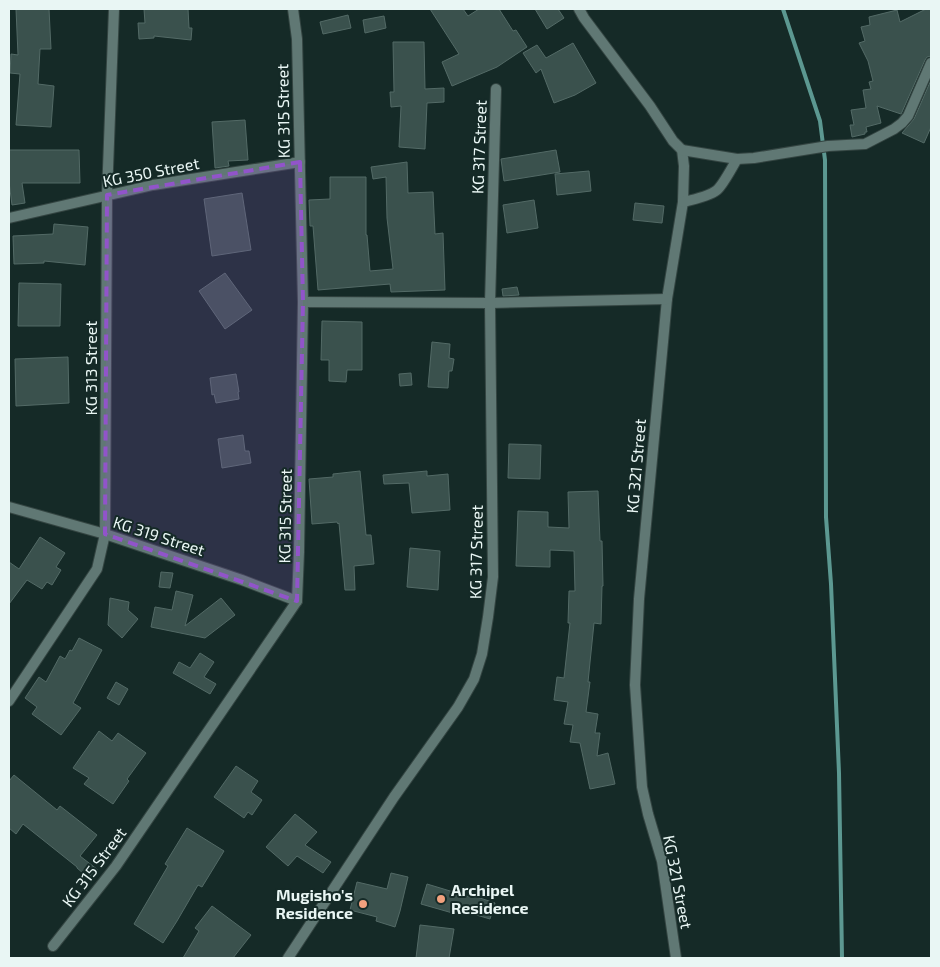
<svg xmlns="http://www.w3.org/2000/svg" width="940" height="967" font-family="'Exo 2',sans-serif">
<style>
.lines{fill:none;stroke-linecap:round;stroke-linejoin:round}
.stream{stroke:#5c9891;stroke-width:4}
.building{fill:#3a514d;stroke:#536a66}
.street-casing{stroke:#344542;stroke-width:12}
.street{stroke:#607874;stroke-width:10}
.marked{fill:#9154ca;fill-opacity:0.2;stroke:#9154ca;stroke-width:4;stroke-dasharray:10 6;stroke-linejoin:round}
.poi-dot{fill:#f2a17e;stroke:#152a27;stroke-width:2}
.labels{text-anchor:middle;stroke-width:4;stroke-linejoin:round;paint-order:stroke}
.street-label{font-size:16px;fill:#e9f6f4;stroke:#152a27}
.poi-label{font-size:16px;font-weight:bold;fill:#e9f6f4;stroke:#152a27;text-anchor:start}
</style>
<rect width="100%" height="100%" fill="#152a27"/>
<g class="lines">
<polyline class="stream" points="783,9 820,121 825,160 826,517 831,584 839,773 842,958"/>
</g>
<g class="building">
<polygon points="16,9 49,9 51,49 40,49 38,84 54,86 51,127 16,125 20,74 10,73 11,54 18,55"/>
<polygon points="144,9 188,9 189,28 192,28 191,40 154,36 154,38 139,39 138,23 145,23"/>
<polygon points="430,9 463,9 468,16 479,9 499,9 513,31 516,30 527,47 497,67 452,86 442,62 459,54"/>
<polygon points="535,9 558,9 564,18 547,29"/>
<polygon points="926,9 931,9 931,56 927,57 925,60 902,112 901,114 877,106 881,123 866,127 867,132 865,132 865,134 852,137 850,125 854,125 851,110 866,108 863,90 871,89 869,82 873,81 868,61 859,43 865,41 861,27 870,25 869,17 897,10 900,22"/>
<polygon points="348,15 351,28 323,34 320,22"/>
<polygon points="384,16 386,28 365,33 363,20"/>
<polygon points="393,42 424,42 425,89 444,88 444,102 427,103 425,149 399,147 401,106 391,107 390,92 394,92"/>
<polygon points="573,43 596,83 575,95 554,103 541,69 536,73 523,53 537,45 546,58"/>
<polygon points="931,80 931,127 924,143 902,133 914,119"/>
<polygon points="245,120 248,160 228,161 229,166 215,168 212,122"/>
<polygon points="9,150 79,150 80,183 22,183 25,203 12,205 9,182"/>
<polygon points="556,150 560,172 504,181 501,159"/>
<polygon points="407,162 408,193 433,192 435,234 443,233 445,290 391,292 390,284 318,290 313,226 310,226 309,200 330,199 330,177 366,177 366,235 367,235 370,271 393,269 387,218 386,177 373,179 371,167"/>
<polygon points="589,171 591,191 557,195 555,174"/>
<polygon points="242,193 251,250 212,256 204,199"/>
<polygon points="534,200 538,228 507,233 503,205"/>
<polygon points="635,203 664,206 662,223 633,220"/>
<polygon points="54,224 88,227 85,265 44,261 44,263 14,264 13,236 53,234"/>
<polygon points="225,273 252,310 225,329 199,291"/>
<polygon points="19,283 61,284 60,326 18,326"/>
<polygon points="517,287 519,295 503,296 502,289"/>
<polygon points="322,321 362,322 362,370 347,370 346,382 329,381 329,360 321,360"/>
<polygon points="432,342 450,344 449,358 454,359 452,371 449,371 448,388 428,387"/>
<polygon points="68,357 69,403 16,406 15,359"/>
<polygon points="411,373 412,385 400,386 399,374"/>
<polygon points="236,374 239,392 238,392 239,399 216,403 214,394 212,395 210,378"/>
<polygon points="243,435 245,451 249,451 251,463 222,468 218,439"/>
<polygon points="509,444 541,445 540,479 508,478"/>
<polygon points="360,471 366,535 371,535 374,564 354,566 355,590 345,590 339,523 338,524 337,522 312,524 309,479 333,477 333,474"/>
<polygon points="427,471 427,476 448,474 450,510 412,513 409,483 384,484 383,475"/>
<polygon points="598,491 600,541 602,541 603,586 602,586 601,624 594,623 588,682 590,682 586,712 598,714 595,733 600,733 597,756 608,753 615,784 590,789 580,743 570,742 573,725 564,724 568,702 554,700 557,677 564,678 570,623 568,623 569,591 575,591 574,551 550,550 550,567 516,566 518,511 548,512 548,527 569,528 568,492"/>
<polygon points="40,537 65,553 56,567 61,570 52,585 47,582 42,589 27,580 9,604 9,562 19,569"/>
<polygon points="410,548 440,551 438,590 407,587"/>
<polygon points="161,572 173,573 170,588 159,587"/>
<polygon points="176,591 193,595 185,626 221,598 235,615 205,638 151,627 155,607 172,610"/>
<polygon points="110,598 129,602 128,610 138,619 122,638 108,625"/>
<polygon points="79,638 102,650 73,703 81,708 61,735 32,714 37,707 25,698 39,677 46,682 60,656 65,659 70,650 72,651"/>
<polygon points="200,653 214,662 204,677 216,684 210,694 173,673 179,662 190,668"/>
<polygon points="116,682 128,689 119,705 107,698"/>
<polygon points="99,731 112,741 118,733 146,753 127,779 129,781 113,804 84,784 89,778 73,768"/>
<polygon points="236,766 258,781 251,792 262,800 252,815 248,812 244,818 214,797"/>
<polygon points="14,775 57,810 60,806 97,835 80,856 98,870 90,879 77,868 77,867 23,824 16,834 9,828 9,781"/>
<polygon points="295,814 317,832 305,845 331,862 323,873 297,856 288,866 266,847"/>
<polygon points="187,828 224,851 202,887 198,885 177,921 163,943 134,924 168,866 165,864"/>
<polygon points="391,873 408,877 400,911 395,927 376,921 377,917 350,910 357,882 387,889"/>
<polygon points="427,884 470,897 471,895 495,903 490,919 456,909 456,914 421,904"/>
<polygon points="212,906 251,935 233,958 183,958 199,931 195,928"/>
<polygon points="420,925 454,929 449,958 416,958"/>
</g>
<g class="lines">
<defs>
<g id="street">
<polyline points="579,9 584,18 650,106 673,141 682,150 684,166 683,202 667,299 639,599 635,685 642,787 648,814 662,861 676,958"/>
<polyline points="682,150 737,159 754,158 828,146 865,144 894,129 902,123 908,116 931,63"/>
<path d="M683 202C692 200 711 195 717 190 723 185 733 166 737 159"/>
<polyline points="9,218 153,185 300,162"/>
<polyline points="303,302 490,303 667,299"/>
<polyline points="9,507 105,534 242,580 297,601"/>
<polyline points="9,701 97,569 105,534 107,195 114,9"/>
<polyline points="53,946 116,866 297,601 299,552 303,302 297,39 293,9"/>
<polyline points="288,958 394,797 458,707 474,679 482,654 488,617 493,577 490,303 496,89"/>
</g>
</defs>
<use href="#street" class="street-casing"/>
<use href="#street" class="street"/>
</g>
<path class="marked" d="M300 162 303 302 297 601 105 534 107 195Z"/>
<g class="poi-dot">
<circle cx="441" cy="899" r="5"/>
<circle cx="363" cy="904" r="5"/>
</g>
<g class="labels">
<g class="street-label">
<text transform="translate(283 111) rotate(-91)" y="6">KG 315 Street</text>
<text transform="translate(479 147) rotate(-88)" y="6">KG 317 Street</text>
<text transform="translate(151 172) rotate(-11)" y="6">KG 350 Street</text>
<text transform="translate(91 368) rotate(-90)" y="6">KG 313 Street</text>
<text transform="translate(636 466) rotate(-85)" y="6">KG 321 Street</text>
<text transform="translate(285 516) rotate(-89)" y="6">KG 315 Street</text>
<text transform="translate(159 536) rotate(18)" y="6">KG 319 Street</text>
<text transform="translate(476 552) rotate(-89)" y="6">KG 317 Street</text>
<text transform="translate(94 867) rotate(-53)" y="6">KG 315 Street</text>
<text transform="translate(678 882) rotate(79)" y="6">KG 321 Street</text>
</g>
<g class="poi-label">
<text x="451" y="896">Archipel<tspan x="451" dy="18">Residence</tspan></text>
<text x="353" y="901" text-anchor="end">Mugisho's<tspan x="353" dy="18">Residence</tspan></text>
</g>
</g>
<rect width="940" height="967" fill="none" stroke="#e9f6f4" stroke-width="20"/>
</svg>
